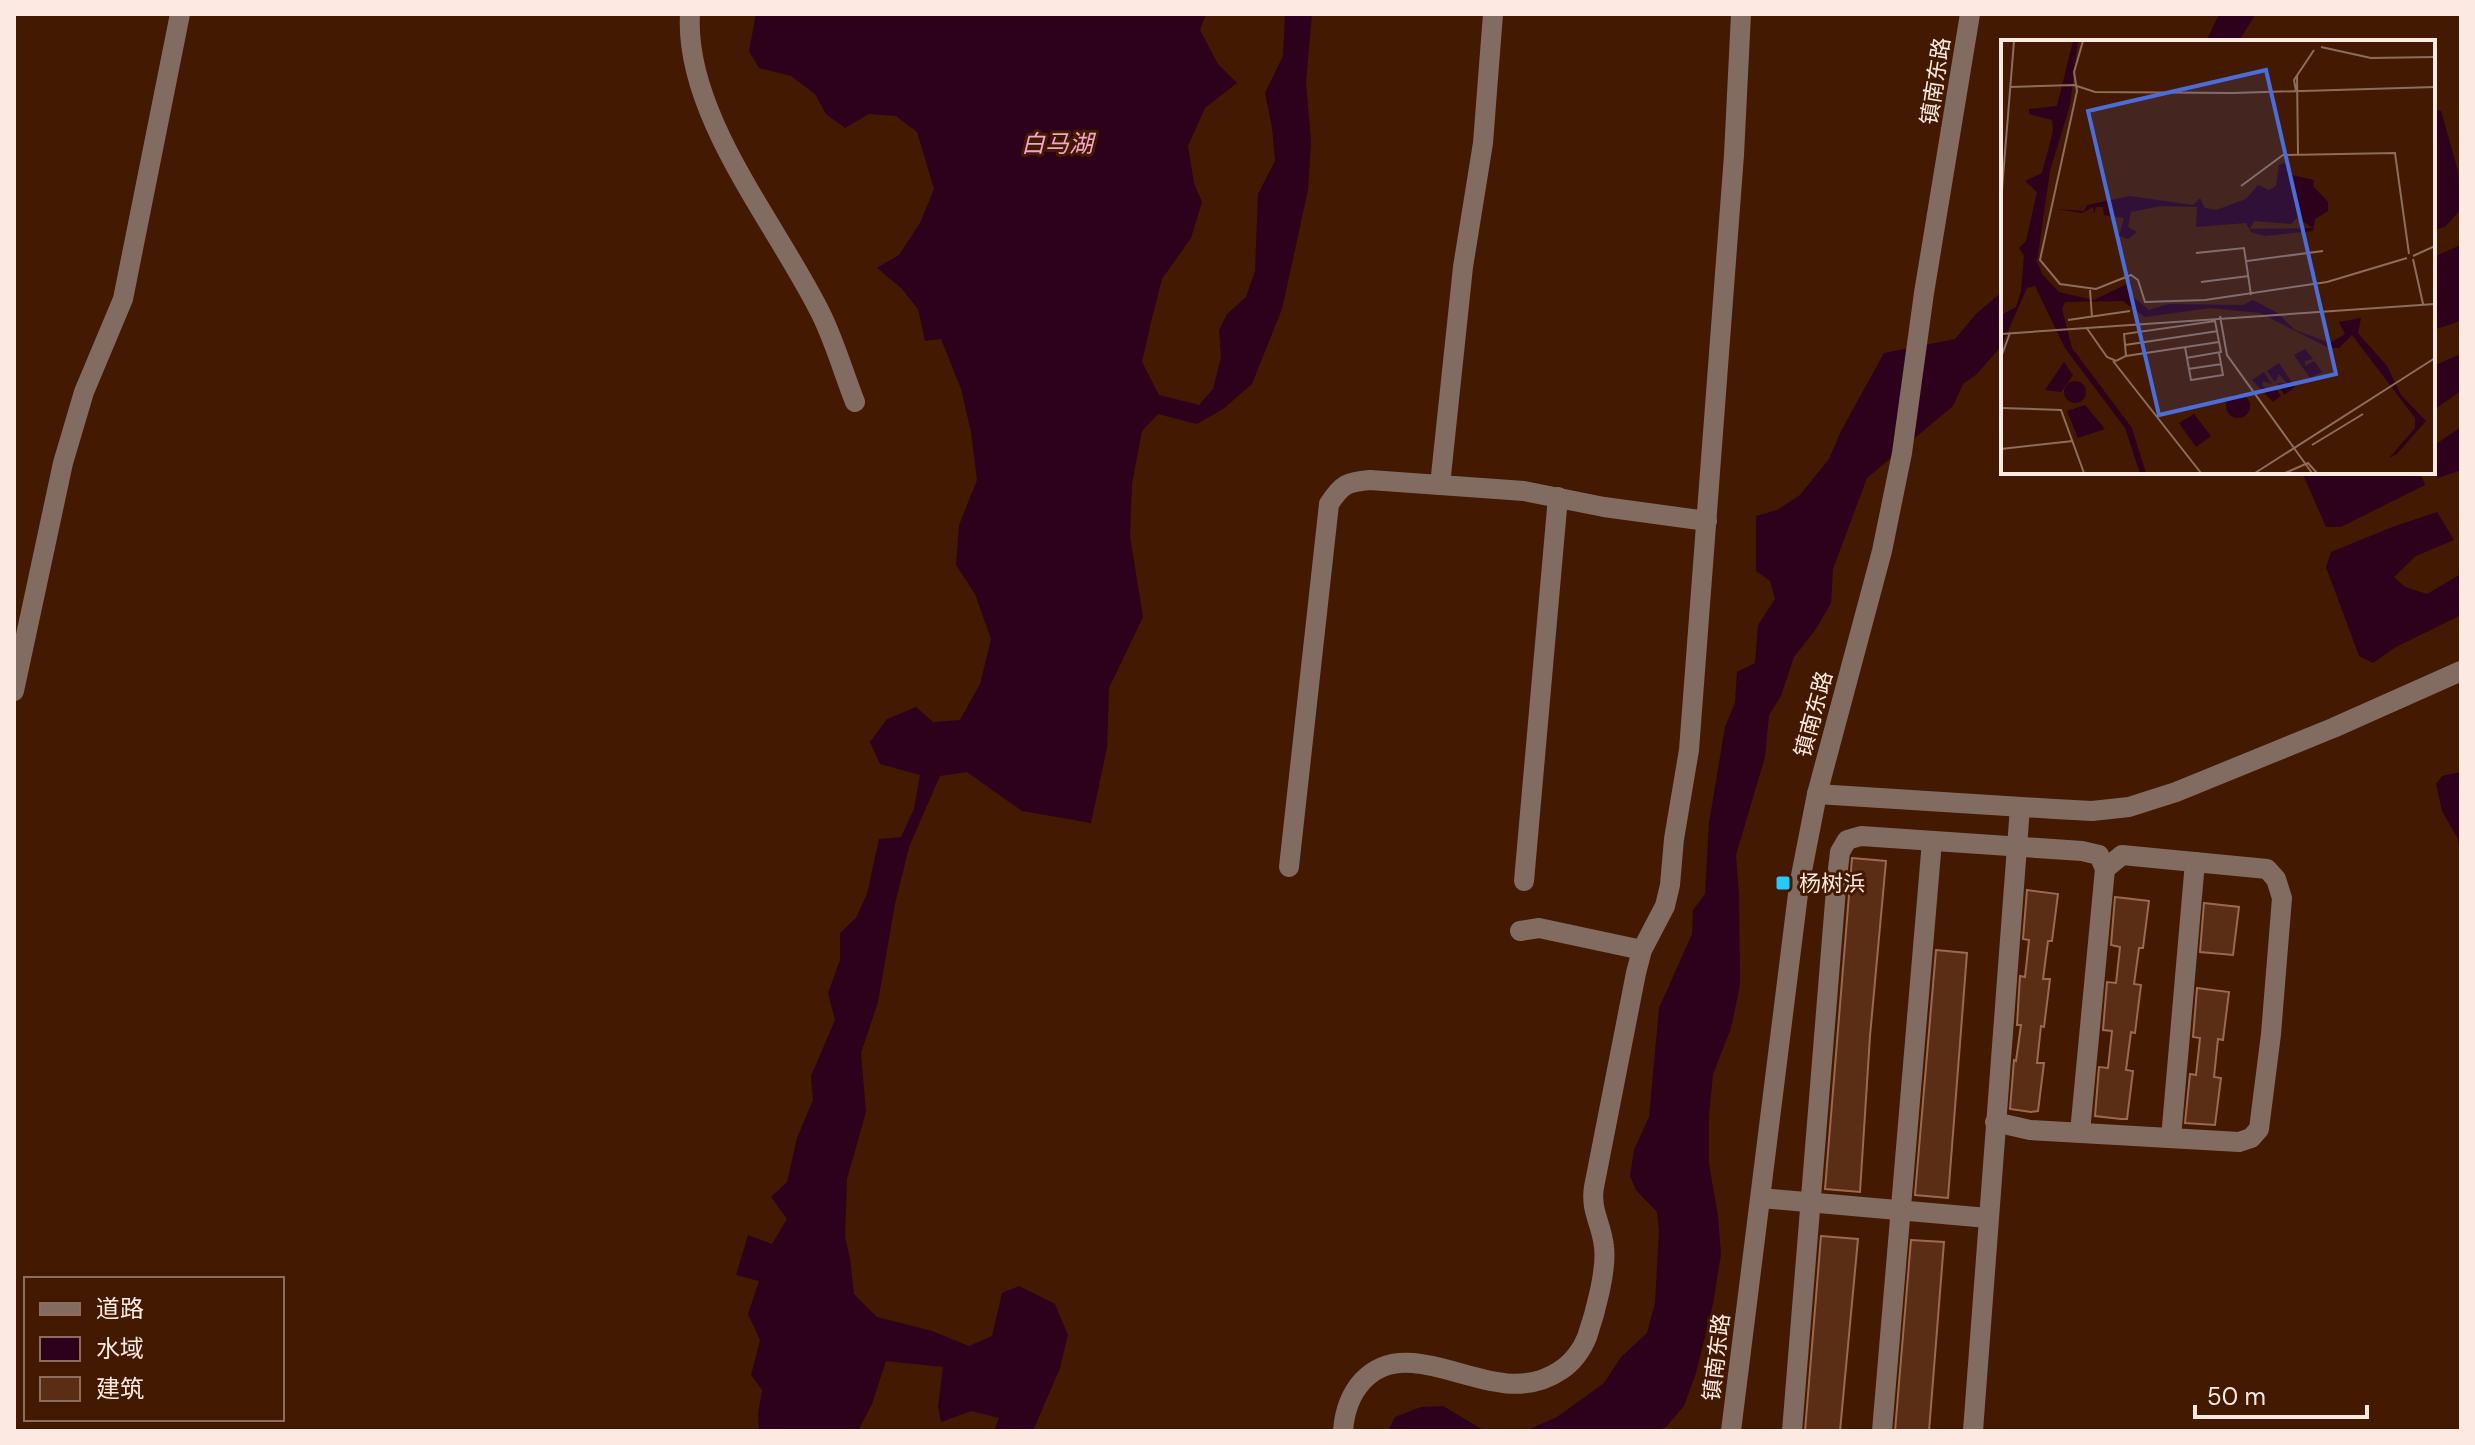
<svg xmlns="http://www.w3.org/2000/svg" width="2475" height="1445" font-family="'DM Sans','Noto Sans SC',sans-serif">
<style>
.water{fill:#2d001c}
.building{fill:#5a2d15;stroke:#9b6950;stroke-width:2}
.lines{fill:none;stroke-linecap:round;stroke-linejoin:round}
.minor{stroke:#826b60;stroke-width:20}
.poi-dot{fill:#26c9fe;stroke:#431901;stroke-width:3}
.labels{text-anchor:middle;stroke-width:6;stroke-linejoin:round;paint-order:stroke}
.street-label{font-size:22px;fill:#fceae2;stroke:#431901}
.poi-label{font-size:22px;fill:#fceae2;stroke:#431901;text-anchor:start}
.water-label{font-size:24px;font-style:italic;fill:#f3a3cc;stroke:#431901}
.inset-road{fill:none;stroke:#8d6d5b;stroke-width:2}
.view{fill:#4a6dda;fill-opacity:0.15;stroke:#4a6dda;stroke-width:4}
.inset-edge{fill:none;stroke:#fceae2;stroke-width:4}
</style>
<rect width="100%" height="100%" fill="#431901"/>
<g class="water">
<polygon points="756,14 1206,14 1200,30 1218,64 1237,83 1205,108 1188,146 1194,183 1202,202 1191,238 1162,279 1151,322 1142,362 1159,395 1199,405 1213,389 1221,357 1219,330 1227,314 1246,297 1255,271 1258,194 1275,161 1272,128 1265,93 1283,56 1285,14 1312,14 1306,82 1311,142 1308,190 1282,309 1252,384 1223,409 1197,424 1158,414 1142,431 1132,484 1130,536 1143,617 1109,688 1107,748 1091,823 1022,811 967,772 940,776 909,847 895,904 878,1002 861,1053 866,1112 847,1179 845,1237 850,1258 854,1294 877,1317 932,1331 969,1346 992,1336 1002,1293 1019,1286 1055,1304 1068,1335 1060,1368 1033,1431 994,1431 999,1418 971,1411 941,1422 938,1407 943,1367 886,1361 872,1404 858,1431 759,1431 758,1414 762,1390 751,1375 760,1340 748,1314 759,1281 736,1275 748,1235 772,1244 787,1219 771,1197 787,1182 797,1138 813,1100 811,1076 835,1020 828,993 840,960 840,933 856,918 867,894 879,839 901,837 914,809 920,775 880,764 870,742 887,719 916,707 933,722 960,720 980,684 991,639 975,594 956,565 959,525 977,480 971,432 961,389 941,339 925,341 918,309 901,288 877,268 899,255 920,223 934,189 917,132 896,116 869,114 845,128 826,114 815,94 791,76 759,68 749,51"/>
<polygon points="2219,14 2256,14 2238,42 2206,42"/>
<polygon points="2433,109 2441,111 2458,171 2460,210 2446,226 2433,231"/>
<polygon points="2461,245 2461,321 2433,330 2433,257"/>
<polygon points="2003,291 2003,344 1977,374 1963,384 1953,406 1867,478 1833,569 1831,603 1816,629 1794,657 1781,696 1769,715 1765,757 1736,855 1739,895 1740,985 1731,1028 1713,1074 1709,1116 1709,1164 1718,1216 1721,1254 1713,1304 1696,1373 1684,1406 1666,1427 1657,1431 1525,1431 1557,1417 1604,1383 1621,1357 1647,1333 1655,1303 1659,1230 1657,1212 1636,1190 1630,1176 1634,1150 1649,1117 1659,1008 1692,934 1693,910 1705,894 1709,823 1725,727 1735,703 1737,672 1755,663 1758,625 1775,599 1770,581 1756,571 1756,516 1777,510 1800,495 1829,459 1841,431 1884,353 1955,339 1976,314"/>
<polygon points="2461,354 2461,391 2433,410 2433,366"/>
<polygon points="2461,427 2461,470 2438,478 2433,468 2433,446"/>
<polygon points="2302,472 2420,472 2425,485 2341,527 2326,527"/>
<polygon points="2437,512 2454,540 2416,556 2394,577 2405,587 2427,594 2461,574 2461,615 2396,647 2373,663 2359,656 2326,567 2331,552 2395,526"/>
<polygon points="2461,772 2461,861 2458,839 2442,811 2436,784 2442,776"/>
<polygon points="1443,1406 1485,1431 1388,1431 1395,1417 1421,1407"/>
</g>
<g class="building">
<polygon points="1852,858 1886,861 1870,1036 1860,1192 1825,1189"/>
<polygon points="2027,890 2058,894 2052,941 2048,941 2043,979 2050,979 2044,1027 2041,1026 2037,1063 2044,1063 2038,1111 2031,1112 2010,1109 2014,1060 2016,1061 2021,1025 2017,1025 2020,976 2025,977 2029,940 2023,939"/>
<polygon points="2115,897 2149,901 2143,948 2139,948 2134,984 2141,985 2135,1033 2131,1032 2126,1070 2133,1071 2127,1119 2121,1119 2095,1116 2099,1067 2108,1068 2112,1031 2103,1030 2107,982 2116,983 2120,947 2111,945"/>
<polygon points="2204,903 2239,907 2233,955 2200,952"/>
<polygon points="1936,950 1967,953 1948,1198 1915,1195"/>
<polygon points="2197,988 2229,992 2223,1040 2218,1039 2214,1077 2221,1078 2215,1125 2185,1123 2190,1074 2196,1075 2200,1038 2193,1037"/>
<polygon points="1821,1236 1858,1239 1840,1431 1805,1431"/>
<polygon points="1911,1240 1944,1242 1929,1431 1895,1431"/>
</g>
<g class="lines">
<g class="minor">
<path d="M690 14C684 116 779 227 822 316 835 343 844 374 855 402"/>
<polyline points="1440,485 1463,267 1483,143 1493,14"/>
<polyline points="14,691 63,463 84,392 123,299 180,14"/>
<polyline points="1817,794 2055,809 2092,811 2129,807 2176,792 2333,728 2461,671"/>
<path d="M1289 867 1329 504C1342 484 1347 482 1370 480L1524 491 1604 507 1707 521"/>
<polyline points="1524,881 1558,497"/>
<polyline points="1520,931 1539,928 1642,950"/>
<polyline points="1995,1122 2030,1130 2239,1142 2251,1138 2259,1129 2271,1034 2282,898 2276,879 2267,869 2122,855 2105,869"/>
<polyline points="2171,1138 2195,862"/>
<polyline points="1761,1198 1988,1218"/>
<path d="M1343 1431C1346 1392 1369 1359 1413 1363 1463 1367 1513 1403 1561 1370 1572 1363 1582 1350 1587 1337 1595 1314 1607 1270 1604 1247 1602 1224 1590 1211 1594 1187L1636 973 1642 950 1665 906 1670 885 1674 839 1689 750 1734 155 1741 14"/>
<polyline points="1731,1431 1799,886 1817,794 1882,551 1902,453 1924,293 1970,14"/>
<polyline points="1792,1431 1837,877 1840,852 1847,840 1861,836 2082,851 2099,855 2105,869 2080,1132"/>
<polyline points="1882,1431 1932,841"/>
<polyline points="1973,1431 2020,807"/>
</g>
</g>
<rect class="poi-dot" x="1775" y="875" width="16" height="16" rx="4"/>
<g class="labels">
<g class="street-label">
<text transform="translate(1935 81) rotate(-81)" y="8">镇南东路</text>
<text transform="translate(1813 714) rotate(-75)" y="8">镇南东路</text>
<text transform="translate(1716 1357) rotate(-83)" y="8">镇南东路</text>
</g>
<g class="poi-label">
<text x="1799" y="891">杨树浜</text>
</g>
<g class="water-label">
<text x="1057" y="152">白马湖</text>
</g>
</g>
<g transform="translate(2001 40)">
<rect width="434" height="434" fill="#431901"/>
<path d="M72 1H77L69 65 49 131 36 221 41 234 58 252 93 260 130 242 131 256 148 270 167 264 242 265 252 260 275 272 294 290 329 303 344 294 338 282 360 278 357 293 386 326 400 355 425 381 396 414 388 418 414 388V378L351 295 338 308H328L259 273 209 268 144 277 122 261 64 262 61 269 71 308 131 388 145 433H139L124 388 64 308 34 246 26 248 0 307V275L15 267 20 251 23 216 18 208 25 201 36 152 24 141 41 133 52 91 51 80 28 74V69L56 66ZM284 123 291 135 313 140 312 146 327 162V171L314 179 312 191 264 196 250 192 245 183 195 187 196 167 160 166 130 172 127 187 136 192 127 199 113 194 119 193 123 178 103 175 102 167H95L93 174 92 167 81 173 55 169 83 171 86 165 129 156 192 165 199 158 204 168 215 170 245 159 257 145 268 150 275 146 278 125ZM296 178 312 188 249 189 253 181 290 184ZM304 309 312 319 304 321V326L313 321 321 332 309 338 293 315ZM63 322 72 335 60 352 44 350ZM278 323 294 347 283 355 276 343 287 344 278 334 274 342 266 331ZM263 332 271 344 262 341 261 345 268 351 273 346 280 356 272 362 251 340ZM63 352a11 11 0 1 1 22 0a11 11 0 1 1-22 0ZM225 366a12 12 0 1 1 24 0a12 12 0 1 1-24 0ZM84 365 104 389 77 398 66 371ZM193 374 210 396 195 407 178 383Z" fill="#2d001c" fill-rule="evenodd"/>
<path class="inset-road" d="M82 1 73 32 76 51 39 220 59 244 95 249 130 235 137 240 144 262 204 260 326 242 406 218M320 7 370 18 434 17M296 35 297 114M9 47 73 45 94 52 232 53 434 47M295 51 293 40 313 10M240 146 282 115 394 113 408 214M0 162 13 1M195 213 243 208 250 255M412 216 434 206M412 219 422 264M246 221 322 211M200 242 248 236M89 250 91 277M219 276 226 315 311 433M67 280 129 271M85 287 106 317 115 321 125 316 123 294 214 281 220 312 185 318M0 294 434 264M124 305 217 291M184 307 190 340 222 335 218 313M125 316 218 302M0 317 9 293M112 321 200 433M187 329 221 324M0 368 60 370 83 433M311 405 362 374M0 409 72 401M254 433 434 318M284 433 307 423 316 433"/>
<path class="view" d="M265 30 335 334 158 375 87 71Z"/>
<rect width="434" height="434" class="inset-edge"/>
</g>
<rect width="2475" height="1445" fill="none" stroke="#fceae2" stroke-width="32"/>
<rect x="24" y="1277" width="260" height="144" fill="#431901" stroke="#8d6d5b" stroke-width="2"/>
<rect x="40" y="1303" width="40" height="12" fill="#826b60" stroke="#8d6d5b" stroke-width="2"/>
<text x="96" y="1317" font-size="24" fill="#fceae2">道路</text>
<rect x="40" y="1337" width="40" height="24" fill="#2d001c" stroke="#8d6d5b" stroke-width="2"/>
<text x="96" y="1357" font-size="24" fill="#fceae2">水域</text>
<rect x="40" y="1377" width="40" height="24" fill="#5a2d15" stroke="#8d6d5b" stroke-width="2"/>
<text x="96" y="1397" font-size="24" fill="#fceae2">建筑</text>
<path d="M2195 1405v12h172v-12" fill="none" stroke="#fceae2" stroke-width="4"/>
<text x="2207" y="1405" font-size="24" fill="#fceae2" stroke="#431901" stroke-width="6" paint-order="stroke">50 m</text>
</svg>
